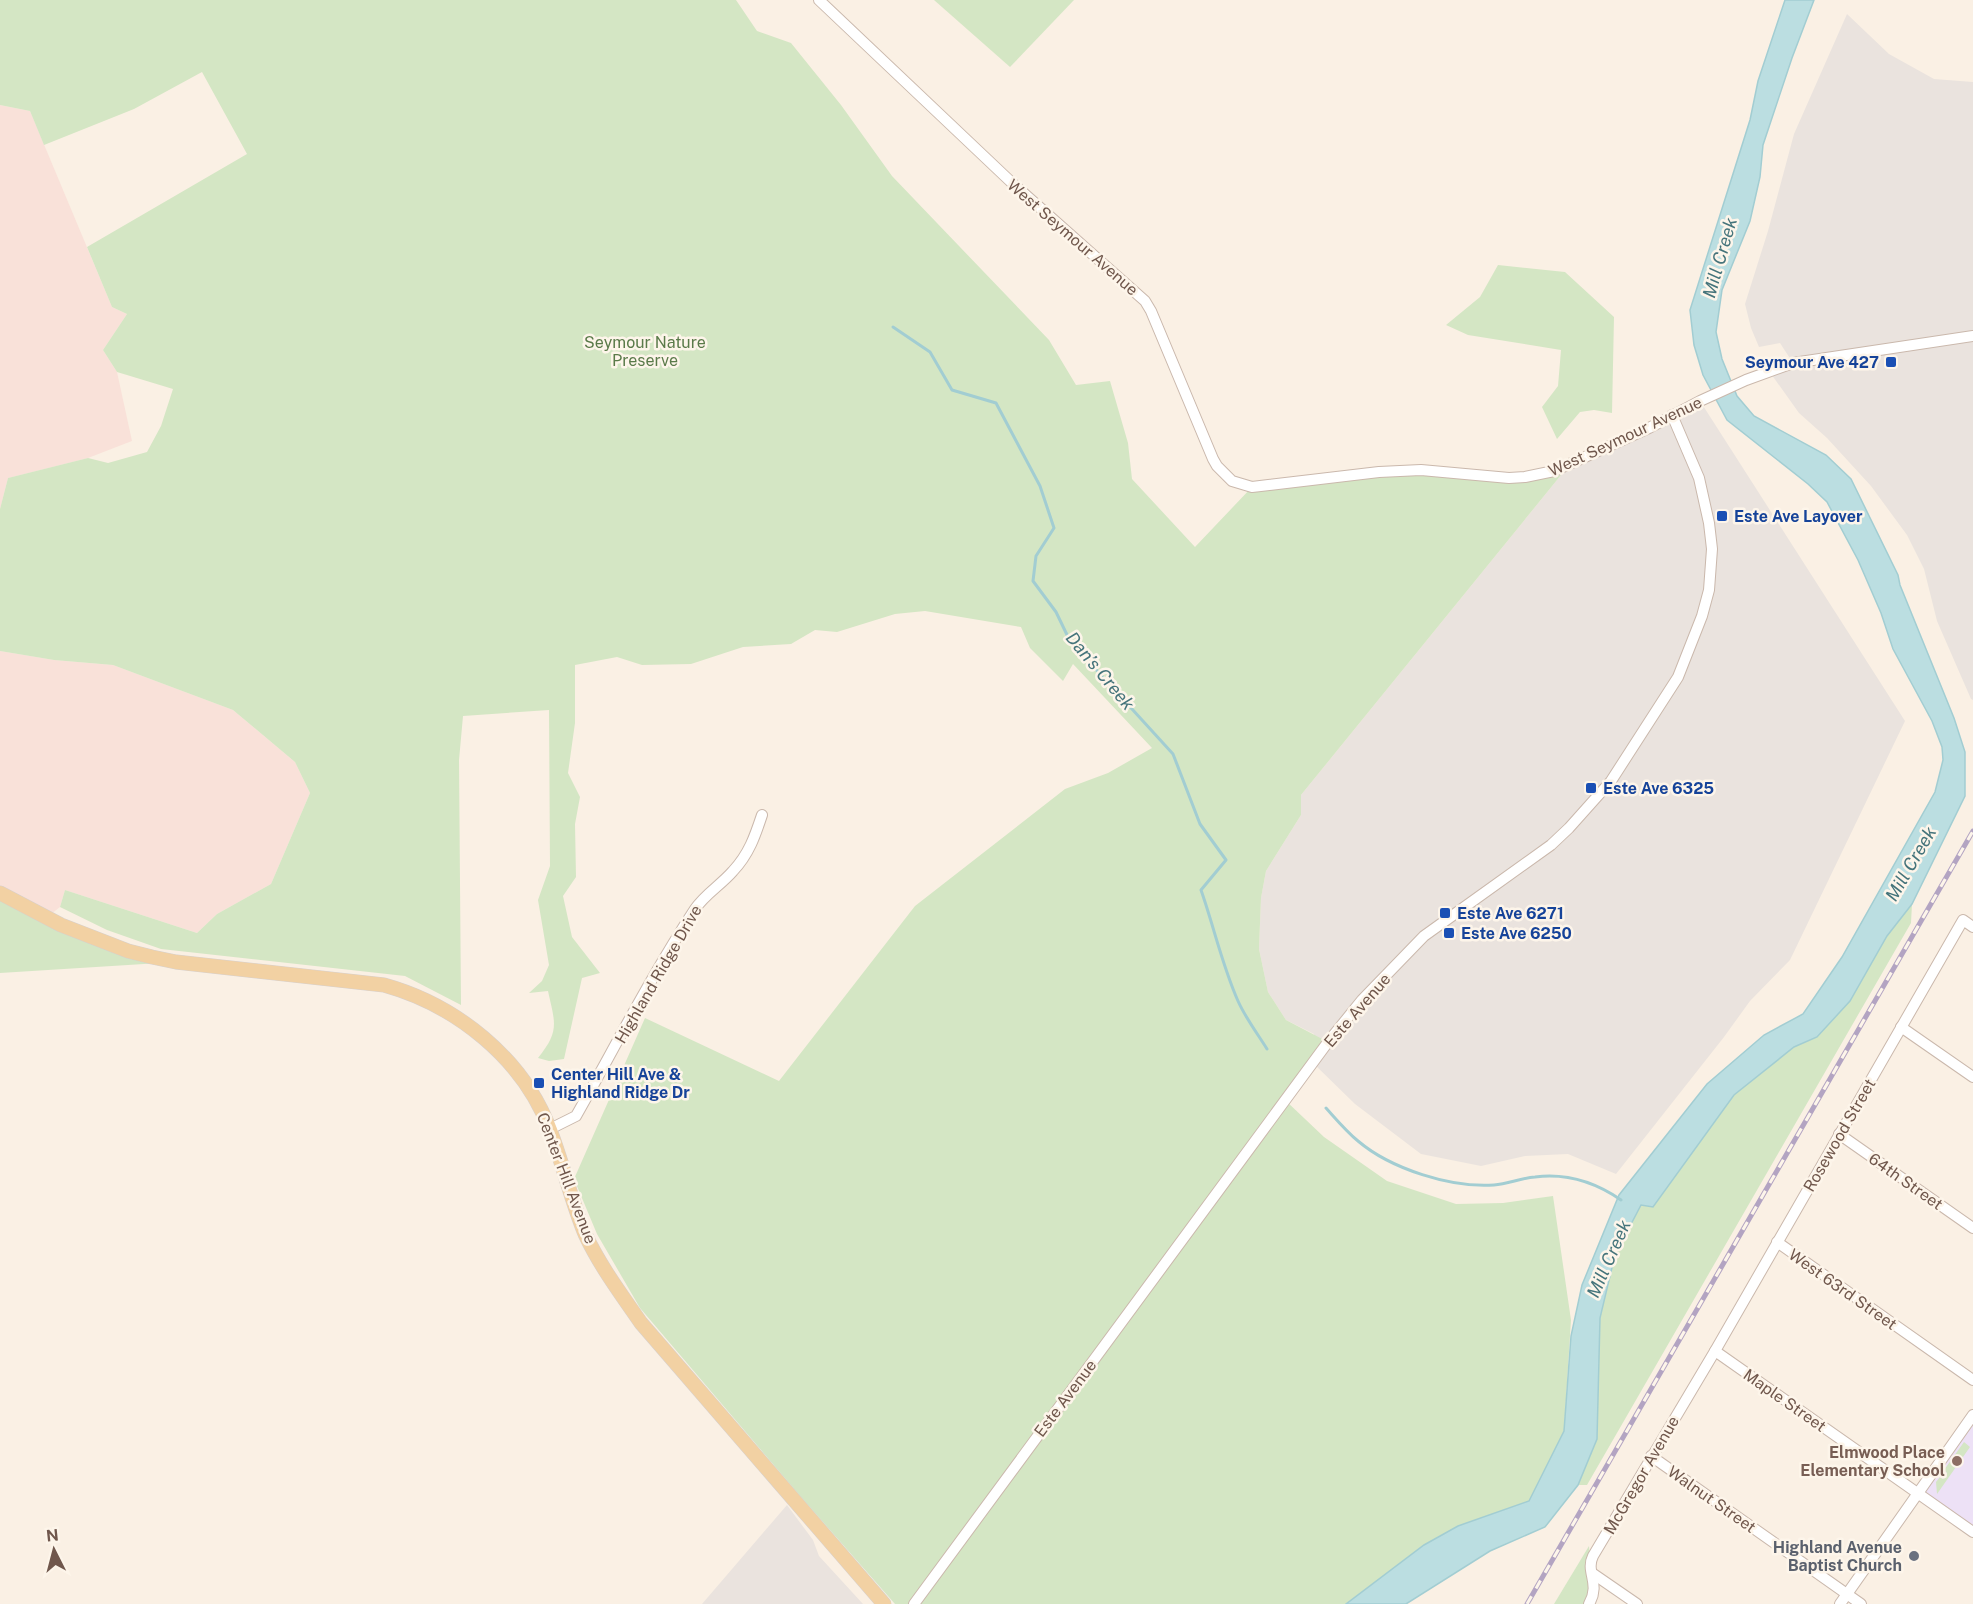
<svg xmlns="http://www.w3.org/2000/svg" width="1973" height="1604" font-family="'Public Sans',sans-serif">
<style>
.commercial{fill:#f9e1d9}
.industrial{fill:#eae3de}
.education{fill:#ede1f6}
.green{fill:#d4e6c4}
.water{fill:#bbdee1;stroke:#a2cdd2;stroke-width:1.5}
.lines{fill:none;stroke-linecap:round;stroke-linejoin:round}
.stream{stroke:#a2cdd2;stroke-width:3}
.minor-casing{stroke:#cab8ac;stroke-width:12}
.major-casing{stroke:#d7d0cd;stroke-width:15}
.minor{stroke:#fff;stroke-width:10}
.major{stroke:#f2d1a3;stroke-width:14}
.rail-casing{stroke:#b3a4c2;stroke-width:5}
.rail{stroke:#fdf5ea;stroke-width:3;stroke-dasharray:9;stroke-linecap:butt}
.transit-dot{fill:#1a4fb4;stroke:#fdf5ea;stroke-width:2}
.education-dot{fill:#8d6e63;stroke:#fdf5ea;stroke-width:2}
.worship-dot{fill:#6b7280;stroke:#fdf5ea;stroke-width:2}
.labels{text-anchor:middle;stroke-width:5;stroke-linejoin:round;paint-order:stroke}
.street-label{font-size:16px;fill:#70574c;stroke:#fdf5ea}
.park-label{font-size:16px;fill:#5a7a49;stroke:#fdf5ea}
.transit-label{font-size:16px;font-weight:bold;fill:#164399;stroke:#fdf5ea;text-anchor:start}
.education-label{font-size:16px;font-weight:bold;fill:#785e54;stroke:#fdf5ea;text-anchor:end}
.worship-label{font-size:16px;font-weight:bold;fill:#5b616d;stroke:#fdf5ea;text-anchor:end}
.water-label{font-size:18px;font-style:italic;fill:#45747b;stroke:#fdf5ea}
</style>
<rect width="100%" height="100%" fill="#faf0e4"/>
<g class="commercial">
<polygon points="0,105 30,111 112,307 127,314 103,350 117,372 132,441 88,458 8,478 0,509 0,519"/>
<polygon points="0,651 54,660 113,665 233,710 295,762 310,793 271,884 217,914 197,933 65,890 60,907 46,918 0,893"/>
</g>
<g class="industrial">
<polygon points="1847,14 1889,54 1934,79 1973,82 1973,700 1971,699 1937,621 1924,569 1907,535 1871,486 1827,438 1799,413 1769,371 1793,363 1780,343 1759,347 1751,328 1745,304 1768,231 1794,134"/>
<polygon points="1700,401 1905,721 1790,960 1750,1001 1724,1037 1616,1174 1568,1154 1525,1156 1481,1166 1421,1154 1355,1104 1313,1063 1314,1034 1286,1020 1268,992 1259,949 1261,898 1266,871 1301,815 1301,795 1570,464"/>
<polygon points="787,1505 813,1540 819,1556 863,1604 702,1604"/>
</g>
<polygon class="education" points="1973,1415 1973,1532 1918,1494"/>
<g class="green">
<path d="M0 0H736L757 31 791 43 841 105 892 176 1049 340 1076 385 1110 381 1128 443 1132 479 1195 547 1252 487 1379 472 1509 478 1570 464 1301 795V815L1266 871 1261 898 1259 949 1268 992 1286 1020 1328 1042 1285 1100 1324 1137 1387 1181 1456 1204 1503 1203 1553 1196 1571 1320 1564 1431 1529 1501 1458 1526 1424 1545 1346 1604H895L801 1497 640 1308 597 1234 574 1179 645 1018 779 1081 915 906 1065 789 1108 773 1152 748 1073 664 1063 681 1030 648 1021 627 925 611 895 614 837 632 815 630 791 644 743 647 691 664 642 665 617 657 575 665V723L568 773 580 797 575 824 576 877 563 896 572 937 600 973 582 978 564 1059 549 1061 538 1058C560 1031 555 1023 548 991L529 993 542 981 549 965 538 900 550 866 549 710 463 716 459 760 461 1005 405 976 161 949 107 930 60 907 65 890 197 933 217 914 271 884 310 793 295 762 233 710 113 665 54 660 0 651V509L8 478 88 458 108 463 147 452 161 426 173 389 117 372 103 350 127 314 112 307 87 247 247 154 202 72 134 109 44 145 30 111 0 105Z"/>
<polygon points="934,0 1074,0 1010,67"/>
<polygon points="1498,265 1565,272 1614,317 1612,413 1594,410 1580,412 1557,439 1542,407 1558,386 1561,350 1468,335 1446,325 1480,297"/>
<polygon points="0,893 30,910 176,962 0,973"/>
<polygon points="1912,904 1911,923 1587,1485 1578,1485 1597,1439 1600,1318 1615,1255 1641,1204 1653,1207 1734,1095 1794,1047 1817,1037 1850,1001 1887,936"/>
<polygon points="1964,1442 1970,1447 1937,1494 1936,1482 1940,1477 1943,1479 1947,1473 1944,1470"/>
<polygon points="1589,1546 1591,1569 1589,1604 1554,1604"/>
</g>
<polygon class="water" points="1785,0 1814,0 1792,58 1763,145 1760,177 1750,221 1722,290 1716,332 1722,359 1737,396 1754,416 1826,455 1851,479 1898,575 1900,585 1954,718 1965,752 1965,796 1912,904 1887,936 1850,1001 1817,1037 1794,1047 1734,1095 1653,1207 1641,1205 1615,1255 1600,1318 1597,1439 1578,1485 1545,1527 1490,1551 1406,1604 1346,1604 1424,1545 1458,1526 1529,1501 1564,1431 1571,1336 1582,1285 1619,1195 1707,1084 1764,1035 1803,1014 1842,957 1935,792 1943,760 1942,747 1932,721 1893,649 1881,613 1858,560 1827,502 1808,484 1727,420 1703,375 1694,345 1690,310 1750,120 1758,81"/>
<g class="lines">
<g class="stream">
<path d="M893 327 930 352 952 390 996 403 1040 486 1054 528 1036 556 1033 581 1056 612 1070 641 1173 754 1200 824 1226 860 1201 890C1214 927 1222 965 1238 1001 1245 1017 1257 1033 1267 1049"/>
<path d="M1326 1108C1336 1119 1346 1131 1358 1141 1391 1169 1451 1188 1494 1185 1508 1184 1521 1178 1535 1177 1566 1173 1595 1182 1621 1200"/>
</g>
<defs>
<g id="minor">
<polyline points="819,0 1010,181 1145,301 1151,311 1213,459 1217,466 1232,481 1252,487 1379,472 1421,470 1509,478 1525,477 1554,471 1649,428 1700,401 1746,380 1793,363 1973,336"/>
<polyline points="1901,1027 1973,1077"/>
<path d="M550 1129 576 1116C615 1047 651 976 695 909 705 894 721 885 733 871 749 854 755 836 762 815"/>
<polyline points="1839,1134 1973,1228"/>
<polyline points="1777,1242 1973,1380"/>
<polyline points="1715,1351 1973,1532"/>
<polyline points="1651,1456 1861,1604"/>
<polyline points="1592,1573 1637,1604"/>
<polyline points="914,1604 1328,1042 1362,1000 1424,936 1551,845 1569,828 1611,781 1678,677 1702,616 1709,590 1712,549 1709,523 1699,478 1672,415"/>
<path d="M1589 1604C1601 1583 1585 1572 1593 1556L1715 1351 1963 920 1973 927"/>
<polyline points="1840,1604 1973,1415"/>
</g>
<path id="major" d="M0 893 61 925 128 951 152 957 176 962 384 985C456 1005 523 1058 550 1130 563 1164 571 1200 585 1234 600 1266 621 1294 641 1323L884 1604"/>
</defs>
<use href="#minor" class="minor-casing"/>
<use href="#major" class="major-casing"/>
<use href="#minor" class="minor"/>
<use href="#major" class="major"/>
<defs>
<polyline id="rail" points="1527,1604 1973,831"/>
</defs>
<use href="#rail" class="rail-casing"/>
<use href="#rail" class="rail"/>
</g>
<g class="transit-dot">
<rect x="1885" y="356" width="12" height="12" rx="3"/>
<rect x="1716" y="510" width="12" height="12" rx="3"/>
<rect x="1585" y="782" width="12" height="12" rx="3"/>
<rect x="1439" y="907" width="12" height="12" rx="3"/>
<rect x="1443" y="927" width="12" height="12" rx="3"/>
<rect x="533" y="1077" width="12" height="12" rx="3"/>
</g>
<circle class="education-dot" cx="1957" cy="1461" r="6"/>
<circle class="worship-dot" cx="1914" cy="1556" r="6"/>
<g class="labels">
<g class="street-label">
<text transform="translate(1073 237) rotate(41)" y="6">West Seymour Avenue</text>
<text transform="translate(1625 436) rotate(-25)" y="6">West Seymour Avenue</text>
<text transform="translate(658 974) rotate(-60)" y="6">Highland Ridge Drive</text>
<text transform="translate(1357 1010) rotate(-49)" y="6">Este Avenue</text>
<text transform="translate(1839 1135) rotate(-60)" y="6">Rosewood Street</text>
<text transform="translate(567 1178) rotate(69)" y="6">Center Hill Avenue</text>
<text transform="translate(1906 1181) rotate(35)" y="6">64th Street</text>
<text transform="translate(1843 1289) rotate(35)" y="6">West 63rd Street</text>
<text transform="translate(1065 1398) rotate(-53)" y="6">Este Avenue</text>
<text transform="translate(1785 1400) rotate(35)" y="6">Maple Street</text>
<text transform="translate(1641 1475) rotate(-60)" y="6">McGregor Avenue</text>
<text transform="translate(1712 1499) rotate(35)" y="6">Walnut Street</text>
</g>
<g class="park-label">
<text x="645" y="348">Seymour Nature<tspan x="645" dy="18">Preserve</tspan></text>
</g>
<g class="transit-label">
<text x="1879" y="368" text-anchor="end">Seymour Ave 427</text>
<text x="1734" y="522">Este Ave Layover</text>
<text x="1603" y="794">Este Ave 6325</text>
<text x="1457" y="919">Este Ave 6271</text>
<text x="1461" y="939">Este Ave 6250</text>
<text x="551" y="1080">Center Hill Ave &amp;<tspan x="551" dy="18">Highland Ridge Dr</tspan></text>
</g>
<g class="education-label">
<text x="1945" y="1458">Elmwood Place<tspan x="1945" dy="18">Elementary School</tspan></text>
</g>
<g class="worship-label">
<text x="1902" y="1553">Highland Avenue<tspan x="1902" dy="18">Baptist Church</tspan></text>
</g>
<g class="water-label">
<text transform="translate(1720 258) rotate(-74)" y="6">Mill Creek</text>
<text transform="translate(1100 671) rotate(50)" y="6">Dan’s Creek</text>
<text transform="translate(1911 864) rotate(-60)" y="6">Mill Creek</text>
<text transform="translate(1609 1259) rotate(-66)" y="6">Mill Creek</text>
</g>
</g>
<g transform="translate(54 1550) rotate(354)" stroke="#fdf5ea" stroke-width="4.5" paint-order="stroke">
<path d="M0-4.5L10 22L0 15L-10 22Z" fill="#70574c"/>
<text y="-9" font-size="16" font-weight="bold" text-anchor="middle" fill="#70574c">N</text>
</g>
</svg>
